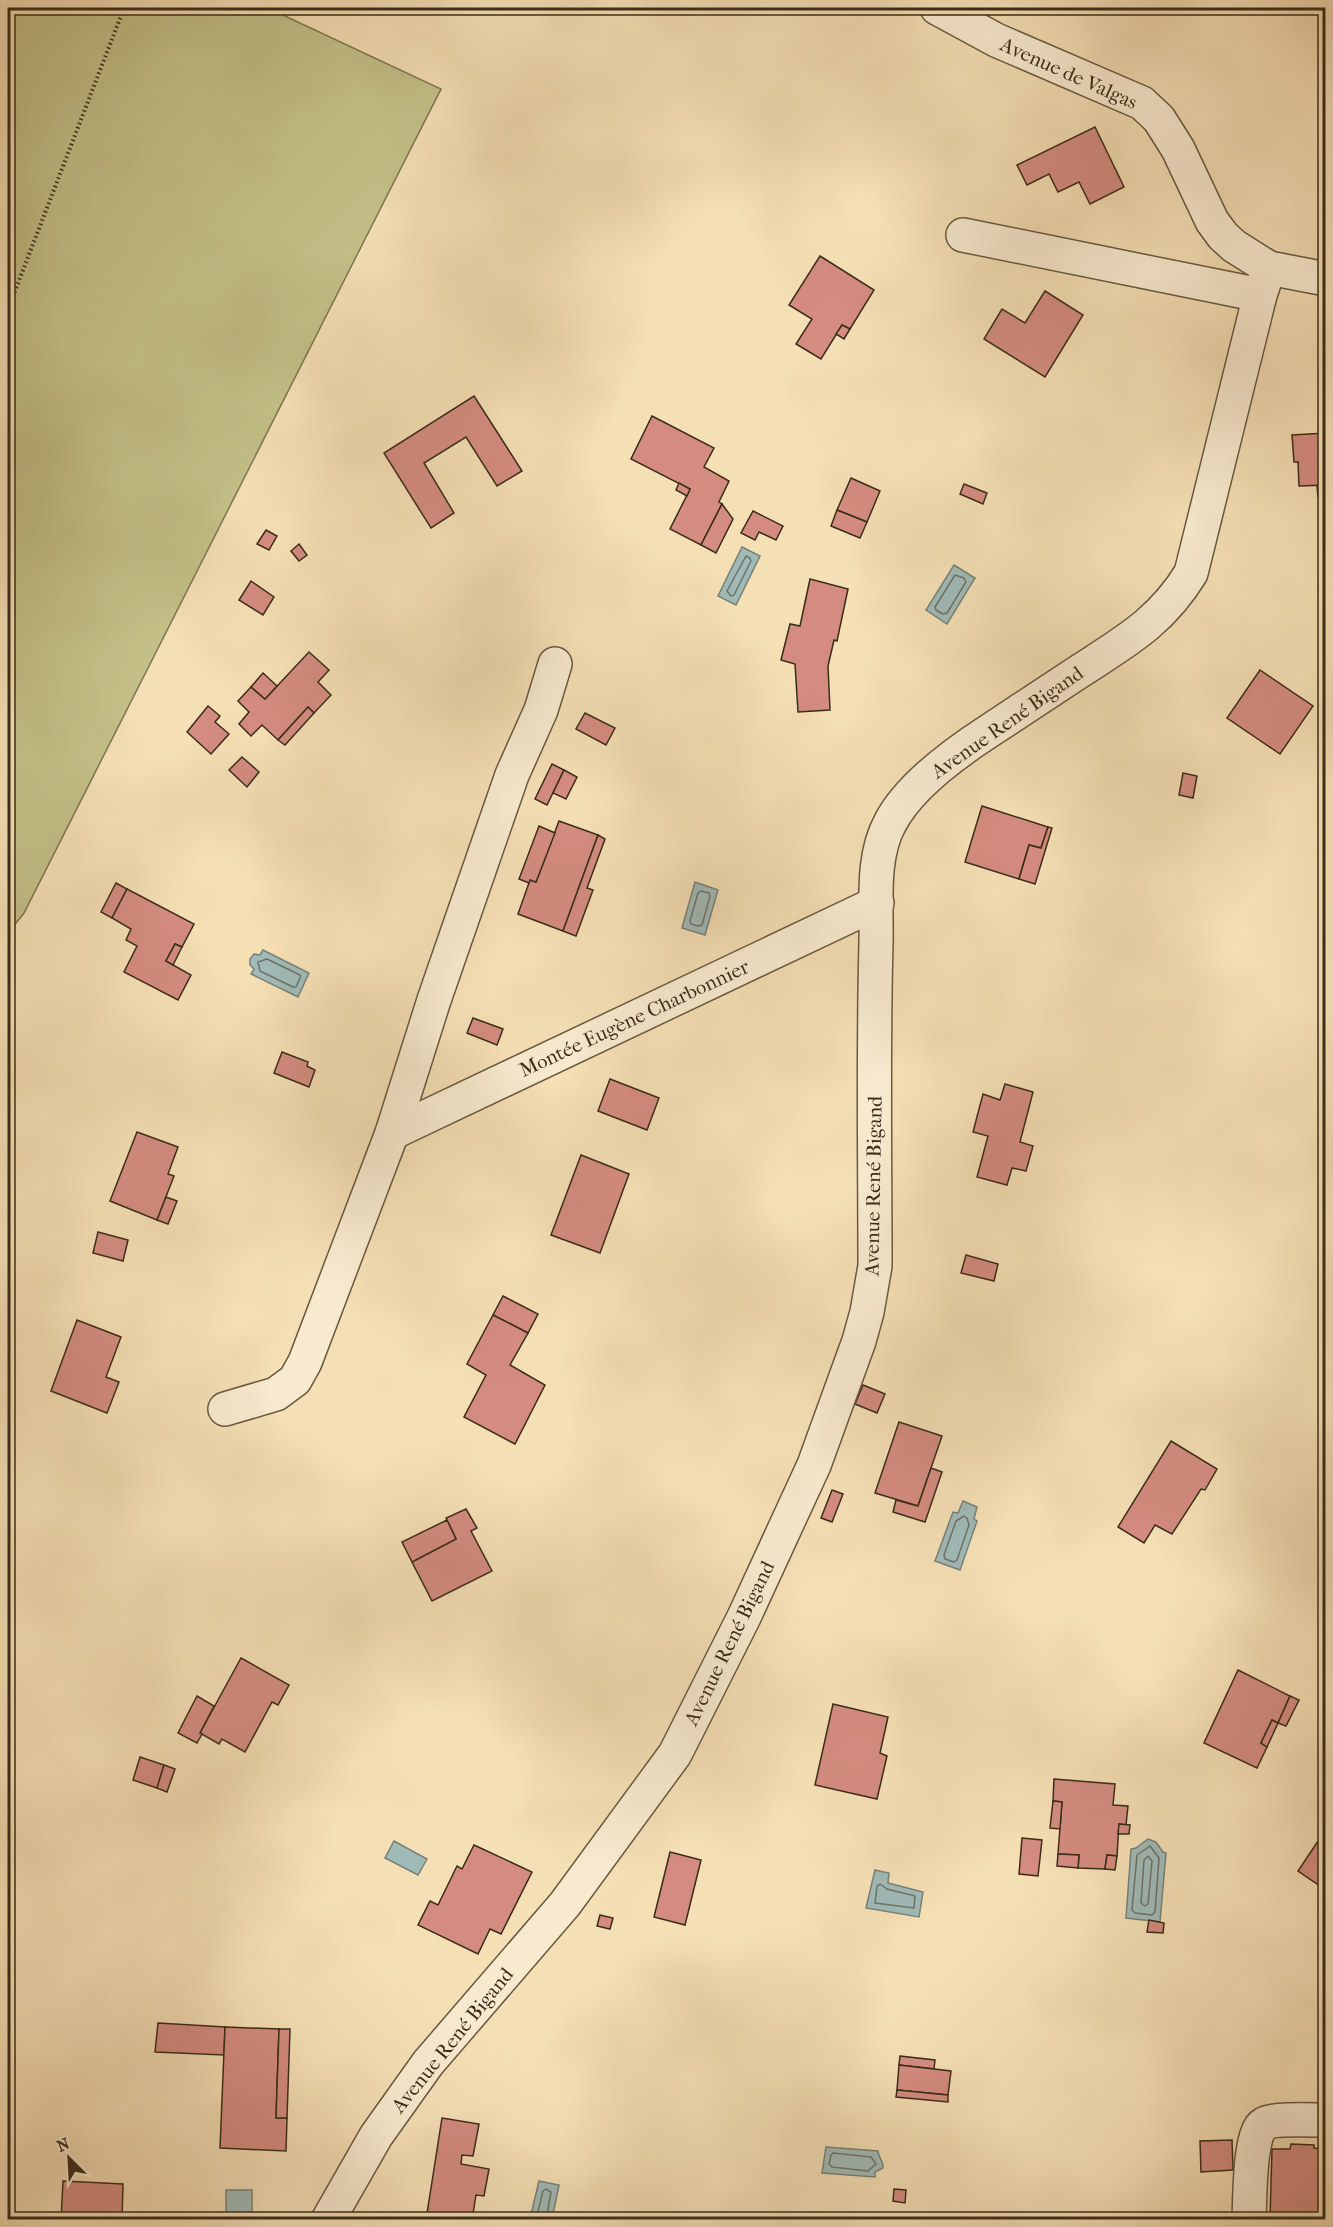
<svg xmlns="http://www.w3.org/2000/svg" width="1333" height="2227" font-family="'IM FELL French Canon',serif">
<style>
.green{fill:#c3c088;stroke:#7e7650;stroke-width:1.5}
.water{fill:#a0bab8;stroke:#778178;stroke-width:1.5}
.lines{fill:none;stroke-linecap:round;stroke-linejoin:round}
.shore{stroke:#6d7368;stroke-width:1.5}
.building{fill:#d48c80;stroke:#3a2c19;stroke-width:1.5}
.minor-casing{stroke:#695940;stroke-width:36}
.path{stroke:#3a2c19;stroke-width:4;stroke-dasharray:1.5 3;stroke-linecap:butt}
.minor{stroke:#f8eacf;stroke-width:33}
.labels{text-anchor:middle;stroke-width:4.5;stroke-linejoin:round;paint-order:stroke}
.street-label{font-size:20px;fill:#3a2c19;stroke:#f8eacf}
</style>
<rect width="100%" height="100%" fill="#f5dfb5"/>
<filter id="stains"><feTurbulence type="fractalNoise" baseFrequency=".00333" numOctaves="4"/><feColorMatrix values="0 0 0 0 .2 0 0 0 0 .09 0 0 0 0 .02 0 0 0 .5 -.17"/></filter>
<radialGradient id="worn" r=".72"><stop offset=".6" stop-color="#630" stop-opacity="0"/><stop offset="1" stop-color="#630" stop-opacity=".3"/></radialGradient>
<polygon class="green" points="8,8 268,8 441,89 24,913 8,933"/>
<g class="water">
<polygon points="742,547 760,556 736,605 718,596"/>
<polygon points="954,565 975,578 947,624 926,610"/>
<polygon points="695,882 718,890 705,935 682,928"/>
<polygon points="263,950 309,973 298,997 251,974 254,969 250,965 250,959 254,954 260,955"/>
<polygon points="963,1501 977,1507 974,1519 977,1521 960,1570 935,1561 953,1512 958,1513"/>
<polygon points="1148,1839 1156,1842 1163,1852 1166,1853 1160,1922 1126,1918 1131,1849 1136,1848"/>
<polygon points="394,1841 427,1859 418,1875 385,1858"/>
<polygon points="875,1870 889,1873 888,1883 923,1892 919,1917 866,1908"/>
<path d="M826 2147 878 2151C878 2158 884 2161 883 2168L875 2172V2177L822 2173Z"/>
<polygon points="539,2181 559,2185 552,2219 530,2219"/>
<rect x="226" y="2190" width="26" height="29"/>
</g>
<g class="lines">
<g class="shore">
<polygon points="746,556 750,558 751,561 734,595 731,596 727,591"/>
<polygon points="955,575 964,578 966,582 947,613 943,614 936,610 935,607"/>
<polygon points="701,891 709,893 710,896 702,925 698,926 691,924 690,921 698,893"/>
<polygon points="267,959 300,975 300,978 296,987 293,987 260,971 258,962"/>
<polygon points="964,1516 967,1518 969,1525 957,1560 954,1562 945,1559 944,1555 956,1521"/>
<polygon points="1150,1846 1159,1858 1155,1912 1152,1915 1135,1913 1132,1910 1137,1855"/>
<polygon points="1148,1856 1152,1861 1148,1904 1145,1906 1141,1903 1144,1860"/>
<polygon points="880,1884 887,1889 915,1896 914,1908 875,1903 877,1886"/>
<polygon points="833,2153 871,2157 876,2164 868,2171 832,2167 829,2164 831,2155"/>
<polyline points="536,2220 543,2191 546,2189 551,2192 546,2220"/>
</g>
</g>
<g class="building">
<polygon points="1095,127 1124,187 1090,204 1079,182 1058,192 1049,174 1027,185 1017,165"/>
<polygon points="820,256 874,290 850,329 842,325 821,359 796,344 812,319 789,305"/>
<polygon points="1045,291 1083,315 1045,377 984,339 1002,309 1025,323"/>
<polygon points="842,325 850,329 844,339 836,334"/>
<polygon points="474,396 522,471 497,486 466,437 424,463 454,513 431,528 384,453"/>
<polygon points="652,416 714,448 704,467 729,481 719,502 722,504 701,545 670,529 690,489 631,459"/>
<polygon points="1326,433 1326,485 1299,486 1298,462 1294,462 1292,435"/>
<polygon points="851,478 880,491 867,522 837,510"/>
<polygon points="679,483 690,489 687,496 676,490"/>
<polygon points="964,484 987,493 983,504 960,494"/>
<polygon points="1326,485 1326,497 1318,497 1317,486"/>
<polygon points="722,504 733,519 716,553 701,545"/>
<polygon points="837,510 867,522 860,538 831,526"/>
<polygon points="753,511 783,526 776,540 759,532 755,540 741,533"/>
<polygon points="266,530 277,536 269,550 257,544"/>
<polygon points="299,544 307,555 299,561 291,551"/>
<polygon points="810,579 848,589 837,641 834,640 828,666 830,710 798,712 795,664 781,660 790,624 800,626"/>
<polygon points="251,581 274,597 263,615 239,600"/>
<polygon points="309,652 329,670 318,682 331,695 314,713 308,707 278,740 262,725 251,736 239,724 249,712 238,701 251,687 265,699"/>
<polygon points="1260,670 1313,706 1280,754 1227,718"/>
<polygon points="263,673 277,686 265,699 251,687"/>
<polygon points="208,706 220,716 215,722 229,734 211,754 187,732"/>
<polygon points="308,707 314,713 285,745 278,740"/>
<polygon points="585,713 615,728 606,745 576,729"/>
<polygon points="242,757 259,772 247,787 229,770"/>
<polygon points="552,764 564,770 547,805 535,799"/>
<polygon points="564,770 577,777 566,799 553,793"/>
<polygon points="1183,773 1197,776 1193,798 1179,795"/>
<polygon points="982,806 1048,827 1041,848 1029,845 1019,879 965,862"/>
<polygon points="559,821 598,835 563,931 518,914 530,880 536,882"/>
<polygon points="539,826 555,833 536,882 530,880 529,883 519,879"/>
<polygon points="1048,827 1052,828 1035,884 1019,879 1029,845 1041,848"/>
<polygon points="598,835 605,839 587,888 593,890 576,936 563,931"/>
<polygon points="116,883 127,889 112,918 101,912"/>
<polygon points="127,889 194,924 182,947 175,944 166,961 191,975 178,1000 124,972 137,946 126,940 131,929 112,918"/>
<polygon points="175,944 182,947 173,965 166,961"/>
<polygon points="473,1018 503,1029 497,1045 467,1033"/>
<polygon points="282,1052 308,1062 307,1066 315,1070 309,1087 274,1073"/>
<polygon points="610,1079 659,1098 647,1130 598,1111"/>
<polygon points="1005,1084 1033,1092 1020,1142 1033,1146 1026,1171 1012,1168 1007,1185 977,1177 988,1136 973,1132 983,1094 1000,1100"/>
<polygon points="137,1132 178,1147 168,1174 174,1176 157,1220 110,1201"/>
<polygon points="581,1155 629,1174 600,1253 551,1235"/>
<polygon points="166,1197 177,1201 168,1224 157,1220"/>
<polygon points="98,1232 128,1240 123,1261 93,1253"/>
<polygon points="966,1255 998,1264 994,1281 961,1273"/>
<polygon points="503,1296 538,1314 528,1333 493,1315"/>
<polygon points="493,1315 528,1333 510,1365 545,1385 515,1444 464,1417 486,1375 467,1364"/>
<polygon points="77,1320 121,1337 106,1377 119,1382 107,1413 51,1391"/>
<polygon points="863,1385 885,1394 877,1413 855,1404"/>
<polygon points="899,1422 942,1436 918,1506 875,1493"/>
<polygon points="1171,1441 1217,1469 1205,1490 1201,1489 1172,1534 1155,1525 1144,1543 1118,1527"/>
<polygon points="931,1468 942,1472 925,1522 893,1512 896,1500 918,1506"/>
<polygon points="832,1490 843,1494 832,1522 821,1518"/>
<polygon points="466,1509 477,1528 471,1531 492,1571 432,1601 412,1562 456,1539 446,1518"/>
<polygon points="447,1520 456,1539 412,1562 402,1542"/>
<polygon points="241,1658 289,1685 278,1705 272,1702 245,1752 222,1739 219,1744 200,1733"/>
<polygon points="1238,1670 1290,1696 1278,1723 1272,1720 1261,1743 1267,1747 1257,1768 1204,1743"/>
<polygon points="197,1696 214,1706 200,1733 202,1734 197,1743 178,1733"/>
<polygon points="1290,1696 1299,1700 1286,1726 1278,1723"/>
<polygon points="833,1704 888,1717 880,1753 887,1756 877,1799 815,1785"/>
<polygon points="1272,1720 1278,1723 1267,1747 1261,1743"/>
<polygon points="140,1757 164,1765 157,1788 133,1780"/>
<polygon points="164,1765 175,1769 167,1792 157,1788"/>
<polygon points="1054,1779 1115,1784 1113,1805 1128,1806 1126,1825 1119,1824 1117,1856 1107,1855 1105,1869 1078,1868 1079,1855 1058,1854 1062,1802 1053,1801"/>
<polygon points="1053,1801 1062,1802 1060,1829 1050,1828"/>
<polygon points="1119,1824 1130,1825 1129,1834 1118,1834"/>
<polygon points="1326,1829 1326,1890 1298,1871"/>
<polygon points="1022,1838 1042,1840 1038,1876 1019,1874"/>
<polygon points="474,1845 532,1872 501,1934 490,1929 478,1954 418,1925 430,1901 438,1905 457,1866 462,1869"/>
<polygon points="670,1852 701,1860 685,1925 654,1917"/>
<polygon points="1058,1854 1079,1855 1078,1868 1057,1866"/>
<polygon points="1107,1855 1117,1856 1115,1870 1105,1869"/>
<polygon points="600,1915 613,1918 610,1929 597,1926"/>
<polygon points="1149,1920 1164,1923 1163,1933 1147,1932"/>
<polygon points="158,2023 225,2027 224,2055 155,2052"/>
<polygon points="225,2027 279,2029 276,2118 287,2118 286,2151 220,2148"/>
<polygon points="279,2029 290,2029 287,2118 276,2118"/>
<polygon points="900,2056 935,2060 934,2069 899,2065"/>
<polygon points="899,2065 951,2071 948,2095 897,2090"/>
<polygon points="897,2090 948,2095 948,2102 896,2097"/>
<polygon points="442,2118 479,2124 473,2156 462,2155 461,2164 489,2169 484,2196 476,2195 472,2220 426,2220"/>
<polygon points="1232,2140 1233,2170 1201,2172 1200,2141"/>
<polygon points="1291,2144 1314,2145 1314,2148 1326,2149 1326,2220 1270,2219 1272,2149 1290,2149"/>
<polygon points="63,2181 123,2184 122,2220 61,2220"/>
<polygon points="894,2189 906,2190 905,2203 893,2201"/>
</g>
<g class="lines">
<defs>
<g id="minor">
<polyline points="937,8 996,40 1142,103 1159,119 1178,149 1212,221 1223,236 1234,246 1269,268 1326,279"/>
<polyline points="963,235 1260,295"/>
<polyline points="392,1133 877,903"/>
<polyline points="225,1409 276,1394 295,1380 305,1362 392,1133 434,1000 512,775 541,710 555,664"/>
<path d="M328 2220 376 2136 428 2063 565 1904 675 1754 744 1617 814 1465 859 1341 867 1312 875 1266C875 1159 873 1051 876 943 877 904 871 858 890 823 909 786 955 753 989 731 1019 711 1050 691 1080 671 1126 641 1161 622 1191 573L1260 295 1269 268"/>
<path d="M1249 2220C1250 2201 1249 2132 1264 2124 1273 2118 1313 2120 1326 2120"/>
</g>
</defs>
<use href="#minor" class="minor-casing"/>
<polyline class="path" points="8,309 124,8"/>
<use href="#minor" class="minor"/>
</g>
<g class="labels">
<g class="street-label">
<text transform="translate(1069 73) rotate(24)" y="7">Avenue de Valgas</text>
<text transform="translate(1007 722) rotate(-35)" y="7">Avenue René Bigand</text>
<text transform="translate(634 1018) rotate(-25)" y="7">Montée Eugène Charbonnier</text>
<text transform="translate(873 1186) rotate(-89)" y="7">Avenue René Bigand</text>
<text transform="translate(729 1643) rotate(-64)" y="7">Avenue René Bigand</text>
<text transform="translate(452 2040) rotate(-51)" y="7">Avenue René Bigand</text>
</g>
</g>
<rect width="1333" height="2227" fill="none" stroke="#f5dfb5" stroke-width="30"/>
<rect x="9" y="9" width="1315" height="2209" fill="none" stroke="#3a2c19" stroke-width="3"/>
<rect x="15" y="15" width="1303" height="2197" fill="none" stroke="#3a2c19" stroke-width="1.5"/>
<g transform="translate(69 2158) rotate(336)" stroke="#f8eacf" stroke-width="4.5" paint-order="stroke">
<path d="M0-4.5L10 22L0 15L-10 22Z" fill="#3a2c19"/>
<text y="-9" font-size="16" font-weight="bold" text-anchor="middle" fill="#3a2c19">N</text>
</g>
<rect width="100%" height="100%" filter="url(#stains)"/>
<rect width="100%" height="100%" fill="url(#worn)"/>
</svg>
